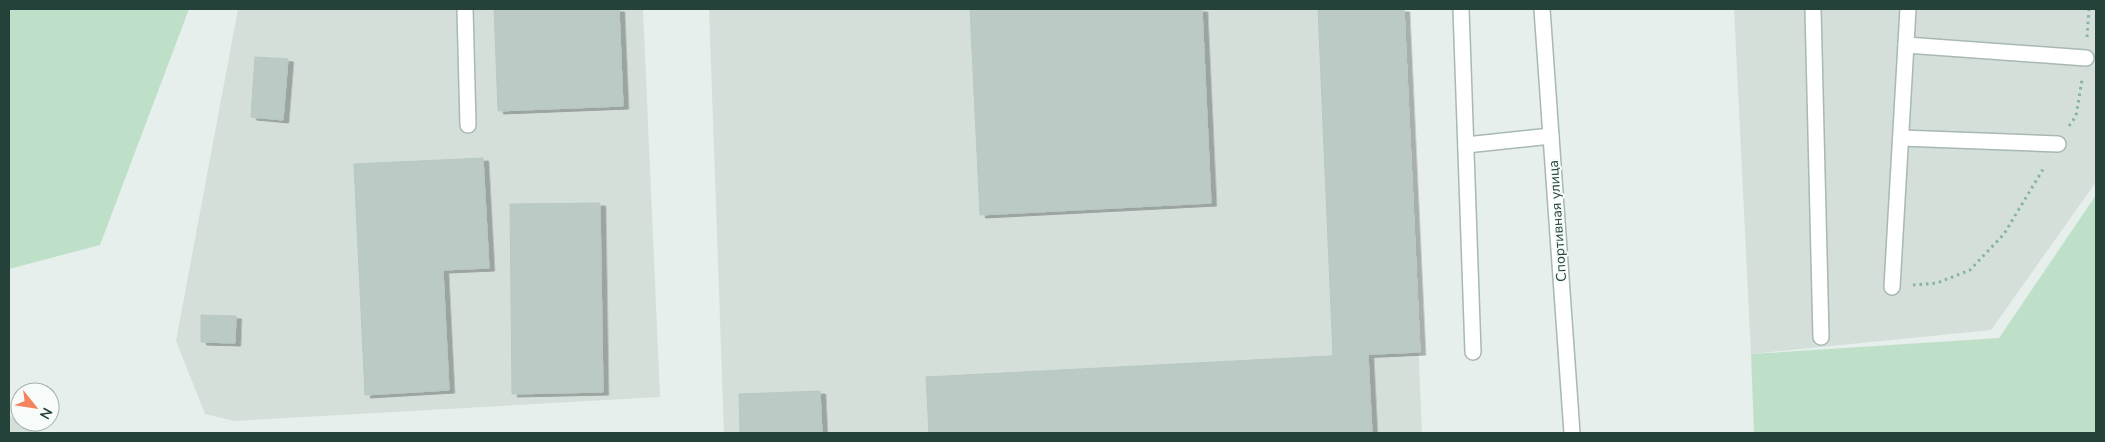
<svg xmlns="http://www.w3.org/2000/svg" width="2105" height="442" font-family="'Nunito Sans',sans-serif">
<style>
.built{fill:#d4dfda}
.green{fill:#bfe0c8}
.building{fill:#bbcac4;stroke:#b8c9c2;filter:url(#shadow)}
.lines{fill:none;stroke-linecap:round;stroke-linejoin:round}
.minor-casing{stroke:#a8b8b2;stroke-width:18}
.path{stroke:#86b3a5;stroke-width:3;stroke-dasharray:2.5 4;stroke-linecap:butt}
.minor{stroke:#fff;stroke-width:15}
.labels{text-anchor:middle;stroke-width:4;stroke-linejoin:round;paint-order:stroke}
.street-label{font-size:14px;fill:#24423a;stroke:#f7fbf9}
</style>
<defs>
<filter id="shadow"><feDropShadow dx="5.5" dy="3" stdDeviation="0" flood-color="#0004"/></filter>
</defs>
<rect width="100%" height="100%" fill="#e6efeb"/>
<g class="built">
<polygon points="238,9 643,9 660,397 234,421 205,414 176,341"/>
<polygon points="709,9 1404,9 1422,433 724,433"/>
<polygon points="1734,9 2096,9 2096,182 1991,330 1751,354"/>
<polygon points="9,416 10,416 41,433 9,433"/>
</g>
<g class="green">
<polygon points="9,9 189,9 100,245 9,269"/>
<polygon points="2096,195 2096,433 1754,433 1751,354 1999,338"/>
</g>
<g class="building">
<polygon points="494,9 619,9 623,106 498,111"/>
<polygon points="970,9 1202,9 1211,203 980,215"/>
<polygon points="1318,9 1404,9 1420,352 1333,356"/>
<polygon points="255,57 288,59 283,120 251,117"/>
<polygon points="483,158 489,268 443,270 449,390 365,395 354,164"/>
<polygon points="600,203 603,392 512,394 510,204"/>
<polygon points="201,315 236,316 235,343 201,342"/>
<polygon points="1368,354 1372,433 929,433 926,377"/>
<polygon points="820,391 822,433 740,433 739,394"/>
</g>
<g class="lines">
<defs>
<g id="minor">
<polyline points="465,9 468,125"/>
<polyline points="1461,9 1473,352"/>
<polyline points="1542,9 1572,433"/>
<polyline points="1813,9 1821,337"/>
<polyline points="1906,45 2086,58"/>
<polyline points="1901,138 2058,144"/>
<polyline points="1466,145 1551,136"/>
<polyline points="1892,287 1908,9"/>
</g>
</defs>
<use href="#minor" class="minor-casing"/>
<g class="path">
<polyline points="2087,37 2089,9"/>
<polyline points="2069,126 2076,116 2082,80"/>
<polyline points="1913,285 1937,283 1970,270 2004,234 2045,166"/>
</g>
<use href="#minor" class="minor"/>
</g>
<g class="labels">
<g class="street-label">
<text transform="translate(1557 221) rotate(-94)" y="5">Спортивная улица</text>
</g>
</g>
<rect width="2105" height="442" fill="none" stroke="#24423a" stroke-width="20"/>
<g transform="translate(35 407) rotate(120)"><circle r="24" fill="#f7fbf9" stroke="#a3b1ad"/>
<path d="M0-4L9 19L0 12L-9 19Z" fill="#f4845f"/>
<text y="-8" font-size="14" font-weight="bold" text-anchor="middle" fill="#24423a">N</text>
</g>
</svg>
